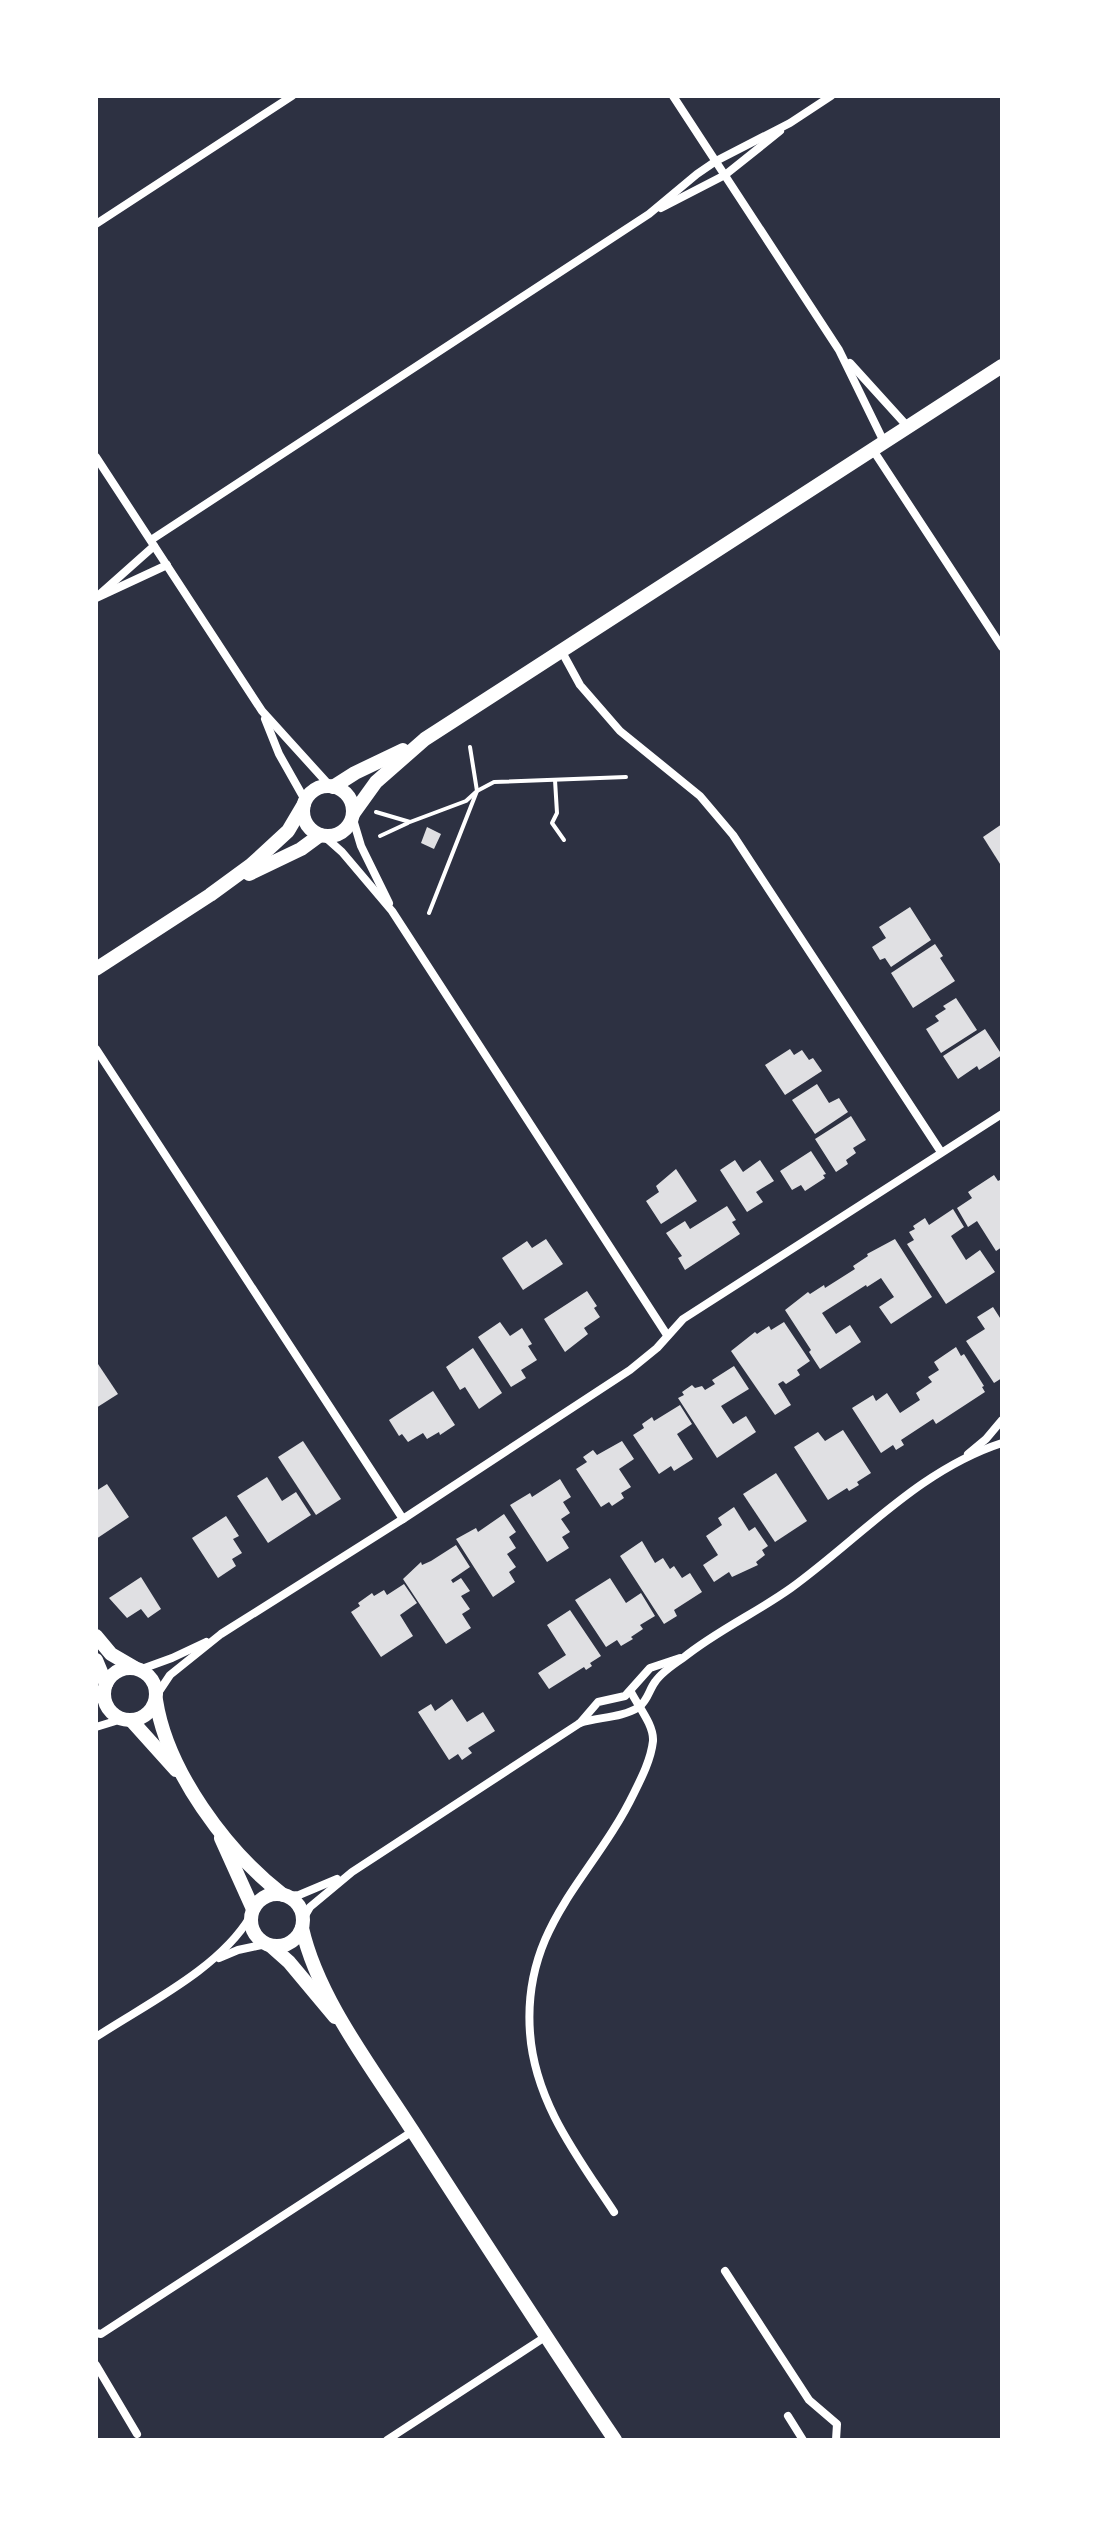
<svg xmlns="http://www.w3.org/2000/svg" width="1098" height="2536" font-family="Barlow,sans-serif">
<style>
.building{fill:#e0e0e3}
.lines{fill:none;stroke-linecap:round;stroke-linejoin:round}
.path{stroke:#fff;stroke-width:4}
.minor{stroke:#fff;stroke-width:8}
.tertiary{stroke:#fff;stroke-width:14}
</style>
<rect width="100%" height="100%" fill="#2d3142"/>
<g class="building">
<polygon points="1002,824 1002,867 983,837"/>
<polygon points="427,827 441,834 434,849 421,843"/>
<polygon points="910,907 931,940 891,967 885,958 880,960 872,947 886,938 879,927"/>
<polygon points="935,944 943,956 940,958 955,981 913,1008 891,973"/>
<polygon points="956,998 977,1030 941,1053 926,1029 939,1021 935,1016 946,1009 943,1006"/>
<polygon points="985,1029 1002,1055 979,1070 977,1066 958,1079 943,1056"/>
<polygon points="790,1049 794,1055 802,1050 809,1060 813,1058 822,1071 785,1095 765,1065"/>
<polygon points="817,1084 829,1103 839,1098 848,1112 815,1134 792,1100"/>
<polygon points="851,1116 866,1140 853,1148 856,1153 846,1160 848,1164 836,1172 815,1139"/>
<polygon points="811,1151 826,1174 823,1175 825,1178 805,1191 801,1185 792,1190 780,1171"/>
<polygon points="735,1160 743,1172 760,1160 774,1181 756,1192 763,1202 747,1212 720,1170"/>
<polygon points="676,1169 697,1201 661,1224 646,1201 659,1192 656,1186"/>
<polygon points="994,1175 998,1181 1002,1179 1002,1247 996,1251 977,1221 968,1227 957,1208 972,1198 968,1192"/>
<polygon points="727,1206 736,1220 732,1222 740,1234 685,1270 678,1258 682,1256 666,1233 685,1221 690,1229"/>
<polygon points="953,1209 964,1227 951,1236 966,1260 980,1250 995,1272 946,1304 907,1244 914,1240 909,1232 915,1229 913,1226 925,1218 929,1225"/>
<polygon points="546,1239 563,1264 523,1290 502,1258 527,1241 532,1248"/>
<polygon points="895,1239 932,1297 891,1324 879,1307 894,1297 881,1278 867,1287 866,1285 822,1313 836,1334 850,1325 861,1342 820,1369 809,1352 811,1350 785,1310 808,1292 810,1294 824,1285 825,1288 855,1269 853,1266 868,1256 867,1254"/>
<polygon points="587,1291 597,1306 594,1308 600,1317 584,1328 588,1334 565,1352 544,1319"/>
<polygon points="993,1307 1002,1321 1002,1378 994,1383 966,1341 985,1329 977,1317"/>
<polygon points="500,1322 510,1336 522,1328 532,1344 528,1346 537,1360 521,1370 526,1378 511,1387 478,1337"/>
<polygon points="784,1322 810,1361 797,1370 800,1375 786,1384 783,1381 778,1384 791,1405 775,1415 731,1351 755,1332 757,1334 769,1326 771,1330"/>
<polygon points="956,1347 961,1356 964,1354 984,1386 982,1387 985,1392 936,1424 933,1419 901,1440 904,1445 896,1450 893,1445 881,1453 852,1408 873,1395 876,1401 887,1393 900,1413 920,1400 916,1393 932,1382 928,1377 939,1370 934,1362"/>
<polygon points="473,1348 502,1393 479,1409 465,1387 460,1390 446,1367"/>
<polygon points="96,1361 118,1394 96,1408"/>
<polygon points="734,1366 749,1389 721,1406 733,1424 746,1416 756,1432 717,1458 678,1398 684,1395 682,1392 692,1385 695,1388 702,1386 705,1390 715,1384 712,1380"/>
<polygon points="433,1391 455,1425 440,1435 439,1432 427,1439 423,1433 408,1442 402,1434 399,1436 389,1420"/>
<polygon points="680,1405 692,1424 677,1434 693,1459 674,1471 671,1466 659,1474 633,1435 644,1428 642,1424 652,1417 654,1421"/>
<polygon points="843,1430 871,1473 857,1482 859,1485 849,1491 847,1488 828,1500 794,1447 818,1432 825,1441"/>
<polygon points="303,1441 341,1499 316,1515 278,1457"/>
<polygon points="622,1441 634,1459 619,1469 631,1487 621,1493 624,1498 612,1506 609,1502 601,1507 576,1469 587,1462 583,1457 593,1450 597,1455"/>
<polygon points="776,1473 807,1521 775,1542 743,1494"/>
<polygon points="267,1477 282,1501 296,1492 311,1515 268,1543 237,1496"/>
<polygon points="560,1479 571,1497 563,1502 570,1513 561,1519 570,1532 562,1537 569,1548 547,1562 510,1505 530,1493 532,1497"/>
<polygon points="107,1484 129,1517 96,1539 98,1495 96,1491"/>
<polygon points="734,1507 749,1531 755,1527 768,1546 762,1550 765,1555 756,1562 758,1565 732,1577 729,1572 714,1582 703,1565 718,1555 706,1536 722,1525 718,1518"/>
<polygon points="504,1514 516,1532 509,1537 516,1548 507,1554 516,1567 509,1572 515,1582 493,1597 456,1539 476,1528 478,1532"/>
<polygon points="226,1516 239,1536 233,1539 242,1553 232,1559 236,1566 218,1578 192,1538"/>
<polygon points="642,1541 655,1563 663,1558 670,1569 674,1566 682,1578 690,1573 702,1592 674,1610 677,1616 664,1624 620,1556"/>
<polygon points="456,1545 470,1567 451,1580 453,1583 461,1578 470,1591 461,1596 470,1609 462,1614 471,1628 446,1644 403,1579 421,1562 422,1565 431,1561"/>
<polygon points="141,1577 161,1609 148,1618 141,1609 127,1618 109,1598"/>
<polygon points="610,1578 626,1603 641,1593 655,1616 640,1625 643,1629 631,1637 633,1639 621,1646 617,1640 606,1647 575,1600"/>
<polygon points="404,1584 417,1603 400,1615 413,1636 381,1657 351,1612 360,1606 358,1603 372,1593 374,1596 384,1590 387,1595"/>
<polygon points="570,1610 601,1656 590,1663 592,1666 586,1670 584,1667 549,1689 538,1673 566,1655 547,1625"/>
<polygon points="452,1699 467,1722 483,1712 495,1731 468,1748 472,1753 462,1760 458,1754 449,1760 418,1712 431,1704 435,1711"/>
</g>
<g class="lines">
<g class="path">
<polyline points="555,780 557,813 552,823 564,840"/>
<polyline points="376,812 410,822 466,801 477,791 494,782 626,777"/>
<polyline points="380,836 408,823"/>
<polyline points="429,913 477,791 470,747"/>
</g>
<g class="minor">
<polyline points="673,96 839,350 884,442"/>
<polyline points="661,208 725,175 780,131"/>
<polyline points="96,224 292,96"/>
<polyline points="850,363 908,427"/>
<polyline points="873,450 1002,647"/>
<polyline points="96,457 262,711 330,786"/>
<polyline points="151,540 649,214 697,174 716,161 790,123 831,96"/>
<polyline points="100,594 154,546"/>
<polyline points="96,598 167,565"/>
<polyline points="562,652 580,685 620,731 700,796 733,835 941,1152"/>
<polyline points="265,719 279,754 305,800"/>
<polyline points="352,816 361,846 389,903"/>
<polyline points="324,836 342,852 392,911 667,1335"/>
<polyline points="96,1049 403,1519"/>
<polyline points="968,1454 986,1439 1002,1420"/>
<polyline points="139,1670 172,1658 206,1642"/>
<polyline points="156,1696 170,1675 221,1634 403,1519 630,1370 657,1348 683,1319 1002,1114"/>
<polyline points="96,1700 104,1693"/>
<path d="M580 1723C598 1717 622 1718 639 1707 648 1700 649 1690 655 1682 661 1673 674 1664 683 1658 716 1631 756 1613 791 1588 860 1538 919 1470 1002 1443"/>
<polyline points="96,1727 122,1719"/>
<polyline points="286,1896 299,1895 337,1879"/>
<polyline points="303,1919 310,1907 352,1872 580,1723 598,1702 625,1696 650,1668 680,1658"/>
<polyline points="219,1958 238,1950 266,1944"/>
<path d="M96 2037C146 2004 219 1969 250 1917"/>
<path d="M614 2212C577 2156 535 2102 530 2033 522 1925 593 1878 634 1793 642 1777 651 1759 653 1741 654 1725 638 1706 631 1692"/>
<polyline points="725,2271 809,2400 837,2424 836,2440"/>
<polyline points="96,2333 101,2334 413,2131"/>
<polyline points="96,2365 137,2434"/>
<polyline points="788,2416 803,2440"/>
<polyline points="387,2440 545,2337"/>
</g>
<g class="tertiary">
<circle cx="328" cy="811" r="25"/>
<polyline points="333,787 355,773 403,750"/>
<polyline points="353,814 376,782 425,739 1002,366"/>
<polyline points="249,874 301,849 320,835"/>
<polyline points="96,969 210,895 251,865 288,831 304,804"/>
<polyline points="96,1636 111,1654 135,1668"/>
<polyline points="96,1660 106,1684"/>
<circle cx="130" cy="1694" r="26"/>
<path d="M156 1700C167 1771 226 1851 283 1895"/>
<polyline points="131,1720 176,1770"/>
<polyline points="221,1838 253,1909"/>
<circle cx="277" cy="1920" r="26"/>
<path d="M302 1928C318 1999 373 2069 412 2130 479 2234 546 2338 615 2440"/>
<polyline points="271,1946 289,1962 335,2017"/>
</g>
</g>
<rect width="1098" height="2536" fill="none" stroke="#ffffff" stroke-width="196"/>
</svg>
